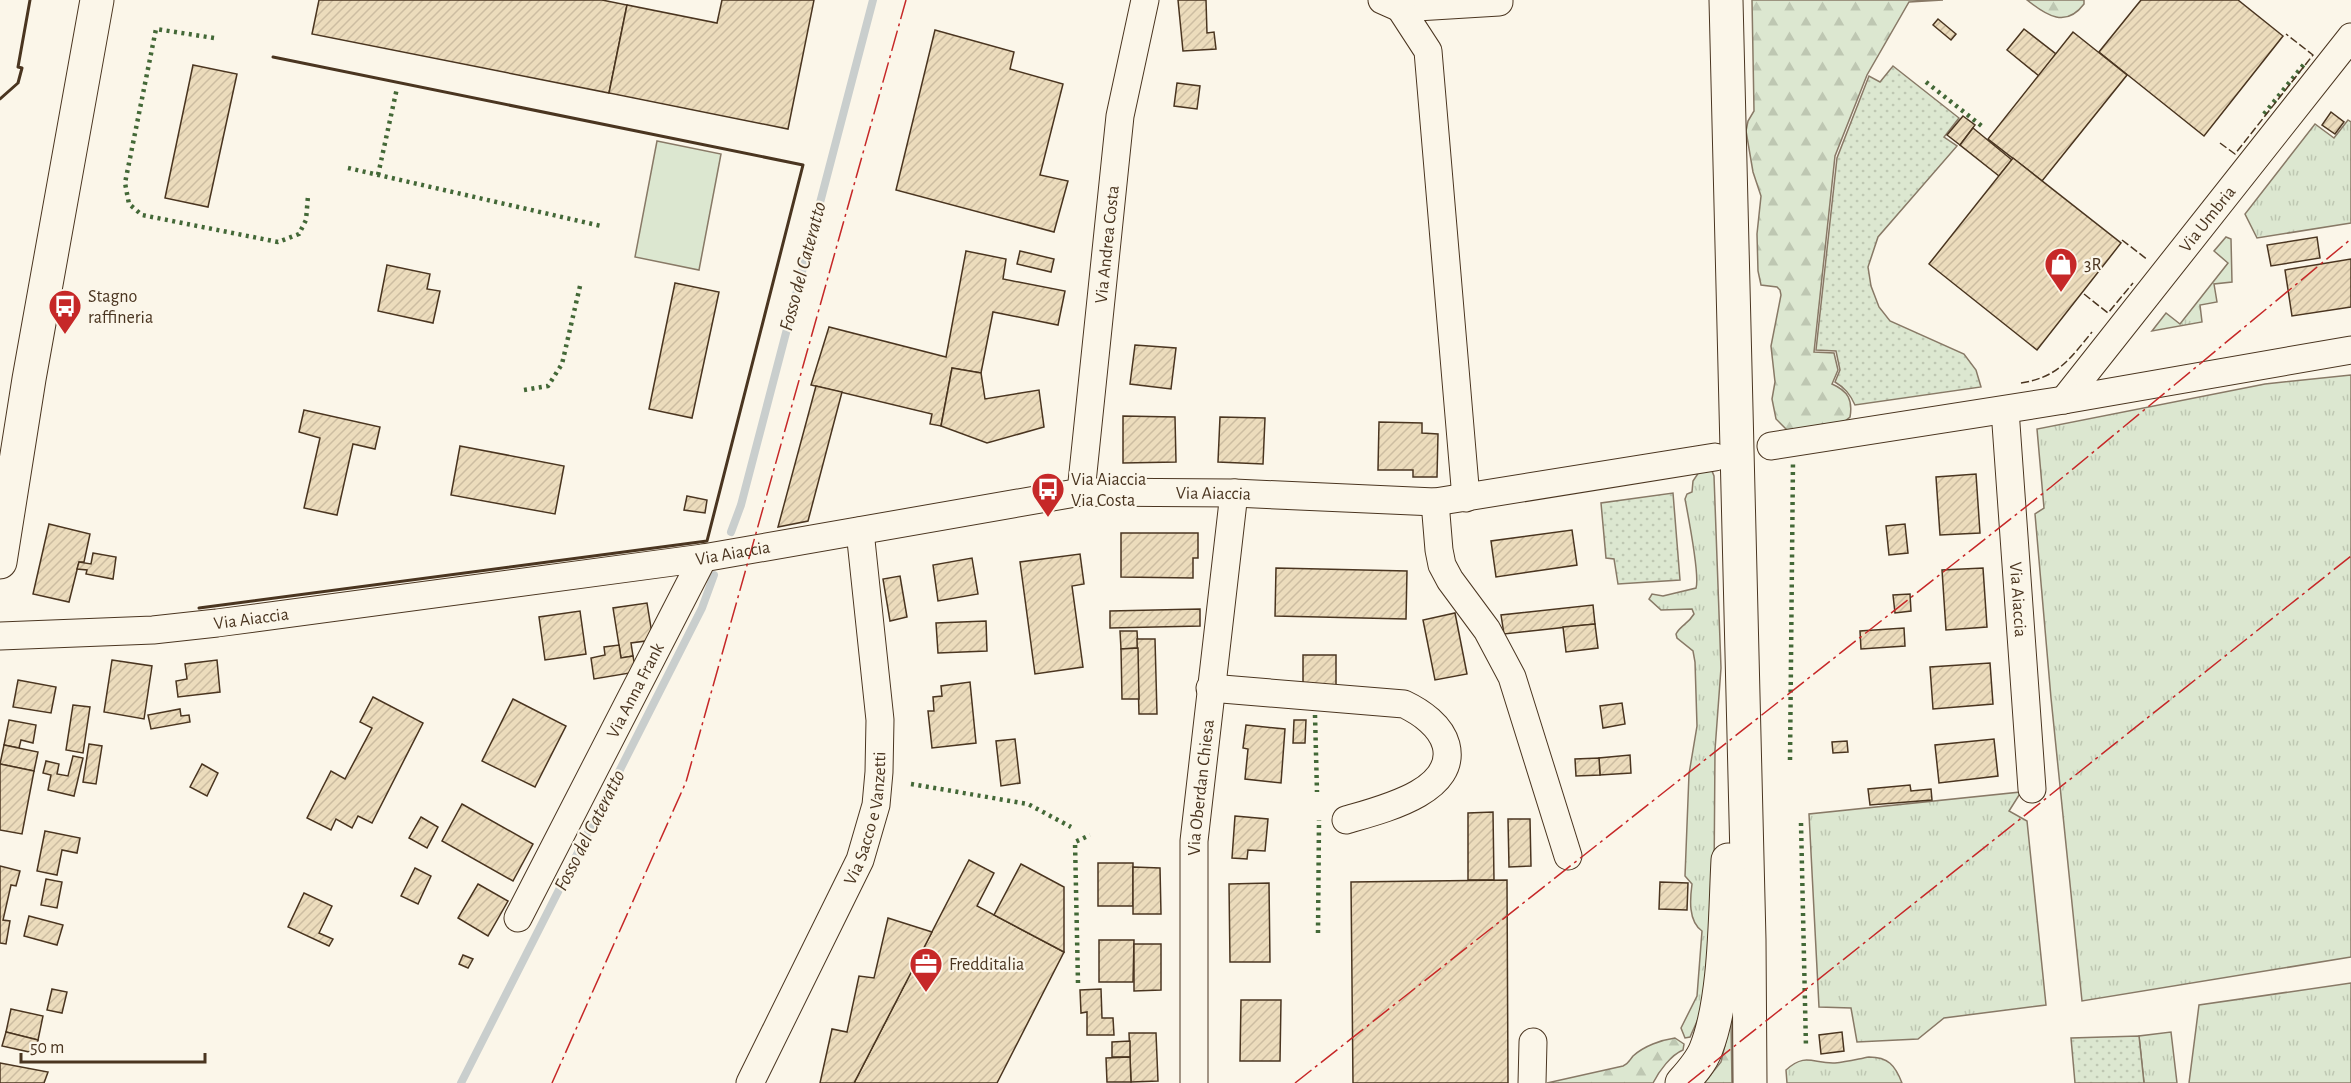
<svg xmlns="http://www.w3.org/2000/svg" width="2351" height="1083" font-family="'Alegreya Sans',sans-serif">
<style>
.grass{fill:url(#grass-tufts);stroke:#887966;stroke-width:1.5}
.forest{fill:url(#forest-firs);stroke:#887966;stroke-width:1.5}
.garden{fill:url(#garden-dots);stroke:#887966;stroke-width:1.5}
.pitch{fill:#dce7d0;stroke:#887966;stroke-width:1.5}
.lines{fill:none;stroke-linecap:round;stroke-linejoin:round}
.stream{stroke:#c9cecd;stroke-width:8}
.building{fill:url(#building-hatch);stroke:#4a3520;stroke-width:1.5}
.minor-casing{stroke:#4a3520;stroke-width:29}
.major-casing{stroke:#4a3520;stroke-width:35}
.highway-casing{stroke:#4a3520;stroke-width:35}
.minor{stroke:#fbf6e9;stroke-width:27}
.major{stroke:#fbf6e9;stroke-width:33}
.highway{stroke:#fbf6e9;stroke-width:33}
.hedge{stroke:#436837;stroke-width:4.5;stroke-dasharray:3 4.5;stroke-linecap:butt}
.fence{stroke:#4a3520;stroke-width:1.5;stroke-dasharray:8 3;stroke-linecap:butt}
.wall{stroke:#4a3520;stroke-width:3}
.power{stroke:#c62828;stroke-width:1.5;stroke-dasharray:21 4.5 3 4.5;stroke-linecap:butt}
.labels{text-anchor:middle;stroke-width:4.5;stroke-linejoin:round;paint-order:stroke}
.street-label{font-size:18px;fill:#4a3520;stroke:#fbf6e9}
.poi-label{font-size:18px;fill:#4a3520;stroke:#fbf6e9;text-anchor:start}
.water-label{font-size:20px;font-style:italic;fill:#4a3520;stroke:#fbf6e9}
</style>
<defs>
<pattern id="grass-tufts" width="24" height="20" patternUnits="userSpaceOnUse" patternTransform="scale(1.5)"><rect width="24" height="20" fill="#dce7d0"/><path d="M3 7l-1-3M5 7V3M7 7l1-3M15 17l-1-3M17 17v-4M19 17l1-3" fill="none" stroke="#bec7b2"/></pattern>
<pattern id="forest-firs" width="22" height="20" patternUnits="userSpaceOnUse" patternTransform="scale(1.5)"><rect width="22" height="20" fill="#dce7d0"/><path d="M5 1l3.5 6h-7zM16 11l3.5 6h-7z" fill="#bec7b2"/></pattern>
<pattern id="garden-dots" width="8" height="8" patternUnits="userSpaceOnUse" patternTransform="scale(1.5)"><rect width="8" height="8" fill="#dce7d0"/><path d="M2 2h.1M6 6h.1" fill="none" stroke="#bec7b2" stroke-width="1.8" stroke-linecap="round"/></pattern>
<pattern id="building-hatch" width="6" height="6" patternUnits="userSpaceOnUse" patternTransform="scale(1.5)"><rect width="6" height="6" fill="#ecdcbc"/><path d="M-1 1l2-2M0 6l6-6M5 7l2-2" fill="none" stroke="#ccbda1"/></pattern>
</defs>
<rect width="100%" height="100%" fill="#fbf6e9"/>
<g class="grass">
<polygon points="2348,120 2351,122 2351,223 2257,238 2245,214 2315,124 2334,138"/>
<polygon points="2226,237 2231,239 2232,282 2214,284 2217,302 2200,305 2202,322 2152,331 2166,313 2180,324 2228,263 2214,251"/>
<polygon points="2351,375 2351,957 2082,1001 2051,698 2035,514 2044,508 2037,429 2265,384"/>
<path d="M1712 471 1714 476 1721 668 1715 750 1714 885 1703 1008 1690 1037 1685 1038 1681 1028 1697 996 1702 931C1688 921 1690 899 1692 884L1685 876 1689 774 1697 726 1695 662 1693 651 1677 638 1676 634C1681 625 1688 624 1694 614L1692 609 1661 610 1649 599 1652 594 1663 596 1696 588C1700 576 1688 515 1685 499L1687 494 1692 492 1693 481 1699 472Z"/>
<polygon points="2021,792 2009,811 2027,821 2046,1005 1944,1018 1918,1039 1857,1042 1851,1008 1819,1007 1809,814"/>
<polygon points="2351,983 2351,1083 2189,1083 2199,1005"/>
<polygon points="2171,1032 2177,1083 2144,1083 2139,1036"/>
<path d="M1869 1057C1888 1057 1895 1065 1902 1083H1787L1786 1070C1806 1052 1813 1064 1835 1063 1847 1062 1858 1059 1869 1057Z"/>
</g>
<g class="forest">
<path d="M1752 0H1943L1909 2 1867 75 1835 156 1814 352 1834 353 1838 370 1832 384C1848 391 1853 400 1850 417L1834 430 1791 434 1776 419 1772 399 1775 382 1771 346 1781 295 1780 290 1777 287 1761 285 1758 271 1757 234 1761 196 1753 172 1746 131 1748 121 1754 111Z"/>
<path d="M2027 0H2084V4C2066 28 2047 16 2027 0Z"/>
<polygon points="1731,1019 1732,1083 1704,1083 1721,1062"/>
<path d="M1675 1038 1684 1044 1683 1050C1671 1055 1659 1071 1653 1083H1547L1623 1066C1628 1064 1629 1061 1633 1056 1644 1046 1661 1040 1675 1038Z"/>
</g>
<g class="garden">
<path d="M1893 66 1959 118 1944 137 1957 146 1878 237 1868 267 1871 286 1879 307 1890 321 1964 354 1976 370 1981 387 1855 405C1850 394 1845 388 1835 382L1840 370 1836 351 1816 350 1837 158 1869 76 1880 82Z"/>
<polygon points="1673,493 1680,580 1618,584 1614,559 1606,558 1601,503"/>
<polygon points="2139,1036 2144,1083 2075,1083 2071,1038"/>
</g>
<polygon class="pitch" points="657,141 721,154 699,270 635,257"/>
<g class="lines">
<g class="stream">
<polyline points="731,532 741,505 873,0"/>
<polyline points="461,1083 702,608 714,575"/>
</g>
</g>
<g class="building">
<polygon points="319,0 602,0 627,5 609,93 312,34"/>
<polygon points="722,0 814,0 788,129 609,93 627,5 717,23"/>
<polygon points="1178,0 1206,0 1207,33 1214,32 1216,49 1183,51"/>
<polygon points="2141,0 2238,0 2283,36 2204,136 2099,52"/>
<polygon points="1938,19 1956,34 1951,40 1933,25"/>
<polygon points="2024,29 2056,54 2039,76 2007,50"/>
<polygon points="935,30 1014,52 1010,69 1063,84 1040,175 1068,181 1054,232 896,190"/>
<polygon points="2073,32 2127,75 2042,181 1988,139"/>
<polygon points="193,65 237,74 208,207 165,198"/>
<polygon points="1177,83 1200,86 1197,109 1174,106"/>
<polygon points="2331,112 2344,122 2335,134 2322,125"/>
<polygon points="1963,116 1975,125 1960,145 1947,135"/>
<polygon points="1973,128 2012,160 1999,176 1960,145"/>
<polygon points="2013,158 2121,243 2037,350 1929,264"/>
<polygon points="2317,237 2320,258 2271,266 2267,245"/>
<polygon points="966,251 1006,259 1003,279 1065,291 1058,325 993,312 981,373 952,368 941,426 930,424 932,414 811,385 829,327 946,357"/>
<polygon points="1020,251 1054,259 1051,272 1017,264"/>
<polygon points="2351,259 2351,307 2292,316 2285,270"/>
<polygon points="387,265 430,274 427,289 440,291 433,323 378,311"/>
<polygon points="675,283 719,292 692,418 649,409"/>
<polygon points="1135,345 1176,348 1171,389 1130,384"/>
<polygon points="952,368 981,373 985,399 1039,390 1044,427 987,443 941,426"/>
<polygon points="816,386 842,392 808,521 778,527"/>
<polygon points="304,410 380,427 375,449 353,444 337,515 304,508 320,438 299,432"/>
<polygon points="1123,416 1175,417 1176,462 1123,463"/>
<polygon points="1220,417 1265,418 1263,464 1218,462"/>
<polygon points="1379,422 1422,423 1422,433 1438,434 1437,477 1413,477 1413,470 1378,470"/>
<polygon points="460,446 564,466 555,514 451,495"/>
<polygon points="1976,474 1980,533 1940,535 1936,477"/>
<polygon points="687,496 707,500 705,513 684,510"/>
<polygon points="49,524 90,534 84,562 79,562 69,602 33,594"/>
<polygon points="1905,524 1908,553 1889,555 1886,526"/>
<polygon points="1572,530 1577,565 1496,577 1491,541"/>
<polygon points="1121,533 1198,533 1198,558 1193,558 1193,578 1121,577"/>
<polygon points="93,553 116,557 113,579 86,574 87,570 77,569 79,562 91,564"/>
<polygon points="1080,554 1084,584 1072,586 1083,667 1035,674 1020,562"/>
<polygon points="972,558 978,594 938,601 933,565"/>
<polygon points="1276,568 1407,571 1406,619 1275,616"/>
<polygon points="1983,568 1987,627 1946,630 1942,570"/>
<polygon points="900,576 907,617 890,621 883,579"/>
<polygon points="1910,594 1911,611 1895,613 1893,595"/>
<polygon points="647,603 653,640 631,643 633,656 621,658 613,608"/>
<polygon points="1593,605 1595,624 1504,634 1501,615"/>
<polygon points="1200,609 1200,626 1110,628 1110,611"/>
<polygon points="580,611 586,654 545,660 539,617"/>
<polygon points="1455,613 1467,674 1435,680 1423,620"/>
<polygon points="986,621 987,651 938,653 936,623"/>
<polygon points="1595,624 1598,648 1566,652 1563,627"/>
<polygon points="1904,628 1905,646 1861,649 1860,631"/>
<polygon points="1120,631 1137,631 1138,648 1121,649"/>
<polygon points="1137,639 1155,639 1157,714 1139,714"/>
<polygon points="619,645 621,658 633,656 636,672 594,679 591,658 605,655 604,647"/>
<polygon points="1138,648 1139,699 1122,699 1121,649"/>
<rect x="1303" y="655" width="33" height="30"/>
<polygon points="112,660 152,666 144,719 104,712"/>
<polygon points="217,660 220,692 178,697 176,681 187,679 185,664"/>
<polygon points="1990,663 1993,704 1933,709 1930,667"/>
<polygon points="18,680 56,687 51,713 13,707"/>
<polygon points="970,682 976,743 932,748 928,711 934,711 933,697 942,696 941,686"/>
<polygon points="373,697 423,723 372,823 358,816 352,828 336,819 331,830 307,818 331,771 345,779 372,728 360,722"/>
<polygon points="513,699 566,726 535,787 482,761"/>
<polygon points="1622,703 1625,724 1603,728 1600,706"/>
<polygon points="73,705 90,707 83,753 66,750"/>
<polygon points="180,709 181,716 189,715 190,722 151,729 148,715"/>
<polygon points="9,720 36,725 33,743 21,740 19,748 4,745"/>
<polygon points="1294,720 1306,720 1305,743 1293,743"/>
<polygon points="1246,725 1285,729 1281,783 1245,779 1248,749 1243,748"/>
<polygon points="1015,739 1020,783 1001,786 996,741"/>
<polygon points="1994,739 1998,776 1939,783 1935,745"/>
<polygon points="1847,741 1848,752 1833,753 1832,742"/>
<polygon points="89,744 102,746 96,784 83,782"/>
<polygon points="4,745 38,752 34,771 0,764"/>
<polygon points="1630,755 1631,773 1600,775 1599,758"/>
<polygon points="73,756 83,758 74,796 48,790 51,775 43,773 46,761 59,764 57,774 68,776"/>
<polygon points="1599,758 1600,775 1576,776 1575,759"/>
<polygon points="0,764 34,771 22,834 0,830"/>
<polygon points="202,764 218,773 207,796 190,787"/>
<polygon points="1910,785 1911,791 1931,789 1932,800 1870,805 1868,789"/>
<polygon points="462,804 533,844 513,881 442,841"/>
<polygon points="1493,812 1494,880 1468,880 1468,813"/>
<polygon points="1235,816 1268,819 1265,851 1248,850 1247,859 1232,858"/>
<polygon points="421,817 438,827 427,848 409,838"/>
<polygon points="1508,819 1530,819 1531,866 1509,867"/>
<polygon points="45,831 80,838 77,853 62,850 57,875 37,871"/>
<polygon points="969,860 994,873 977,906 1064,952 997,1083 854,1083"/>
<rect x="1098" y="863" width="35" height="43"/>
<polygon points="1021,864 1064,887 1064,952 994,915"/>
<polygon points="0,866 20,871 16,886 11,885 3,920 10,921 6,944 0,943"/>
<polygon points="1133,867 1160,868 1161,914 1133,914"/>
<polygon points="415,868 431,876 418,904 401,896"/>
<polygon points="46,879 62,882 57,908 41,905"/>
<polygon points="1507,880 1508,1083 1353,1083 1351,882"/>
<polygon points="1660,882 1688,883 1687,910 1659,909"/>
<polygon points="1269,883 1270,962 1230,962 1229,884"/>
<polygon points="478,884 508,901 488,936 458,918"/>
<polygon points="304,893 332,906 319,933 333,939 329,946 288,927"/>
<polygon points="29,916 63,925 57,945 24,936"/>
<polygon points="888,918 932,932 854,1083 820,1083 832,1029 847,1032 859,976 874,978"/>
<polygon points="1099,940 1134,940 1133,982 1099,982"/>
<polygon points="1134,944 1161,944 1161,990 1134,991"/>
<polygon points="463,955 473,959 468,968 459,964"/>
<polygon points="52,989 67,992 62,1013 47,1010"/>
<polygon points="1101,989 1102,1018 1113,1018 1114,1035 1087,1035 1087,1012 1081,1013 1080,990"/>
<polygon points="1241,1000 1281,1000 1280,1061 1240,1061"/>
<polygon points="11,1009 43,1016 38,1040 6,1032"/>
<polygon points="6,1032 38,1040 34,1053 2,1046"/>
<polygon points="1842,1032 1844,1051 1821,1054 1819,1035"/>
<polygon points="1129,1033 1156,1033 1158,1081 1131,1082"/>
<polygon points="1130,1041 1130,1057 1112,1057 1112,1042"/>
<polygon points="1130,1057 1131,1082 1107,1082 1106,1058"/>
<polygon points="0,1063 48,1072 44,1083 0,1083"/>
</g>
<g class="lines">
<defs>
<g id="minor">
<polyline points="1382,0 1400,8 1499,2 1499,0"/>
<polyline points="1400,8 1428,51 1466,498"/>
<path id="s1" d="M2064 400 2351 37"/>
<path id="s2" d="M2005 410 2032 789"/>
<polyline points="1771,446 2064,400 2351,350"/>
<path id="s3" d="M1081 492 1120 116 1145 0"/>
<polyline points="1435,502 1439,550 1442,565 1450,580 1487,630 1512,677 1568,856"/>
<path id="s4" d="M0 636 153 630 217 623 703 558 1081 492 1234 493 1435 502 1715 457"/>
<path d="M1210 688 1404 704C1421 712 1441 726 1446 745 1458 792 1380 810 1346 820"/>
<path id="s5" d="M518 918 703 558"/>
<path id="s6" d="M750 1083 860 860 876 805 879 772 880 720 860 531"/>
<path id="s7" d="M1194 1083V841L1234 493"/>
<polyline points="1532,1083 1533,1042"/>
</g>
<polyline id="major" points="0,562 29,379 97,0"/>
<g id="highway">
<polyline points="1726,0 1749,940 1750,1083"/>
<path d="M1682 1083C1691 1073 1701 1062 1706 1049 1726 998 1725 915 1728 860"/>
</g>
</defs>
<use href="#minor" class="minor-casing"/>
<use href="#major" class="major-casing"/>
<use href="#highway" class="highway-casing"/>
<use href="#minor" class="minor"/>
<use href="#major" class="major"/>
<use href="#highway" class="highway"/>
<g class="hedge">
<polyline points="214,38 156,29 125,183 129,204 142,215 278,242 299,234 306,220 308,196"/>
<polyline points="1926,82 1983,127"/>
<polyline points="2264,114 2305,63"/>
<polyline points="348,168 601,226"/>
<polyline points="378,175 397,88"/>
<polyline points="524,390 548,386 562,364 580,286"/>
<polyline points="1315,715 1317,792"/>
<polyline points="1790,760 1793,460"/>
<polyline points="911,784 1028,804 1071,827"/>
<polyline points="1801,823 1806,1048"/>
<polyline points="1318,933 1319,820"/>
<polyline points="1078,983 1075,842 1090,835"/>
</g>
<g class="fence">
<polyline points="2220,143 2235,154 2313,55 2286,34"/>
<polyline points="2122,240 2148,260"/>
<polyline points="2084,294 2108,313 2133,283"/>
<path d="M2021 383C2058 377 2069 360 2092 332"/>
</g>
<g class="wall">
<polyline points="0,99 18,83 22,68 18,67 30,0"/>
<polyline points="199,608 707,541 803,165 273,57"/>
</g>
<g class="power">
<polyline points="552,1083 686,782 906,0"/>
<polyline points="1295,1083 2051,487 2351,239"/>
<polyline points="1688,1083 2351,556"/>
</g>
</g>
<defs>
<symbol id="shop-pin" viewBox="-11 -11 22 30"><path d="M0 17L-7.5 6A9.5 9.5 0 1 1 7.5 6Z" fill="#c62828" stroke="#fbf6e9"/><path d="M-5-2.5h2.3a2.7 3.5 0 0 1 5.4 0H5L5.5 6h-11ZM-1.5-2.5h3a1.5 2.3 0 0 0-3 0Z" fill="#fff"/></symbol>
<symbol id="bus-pin" viewBox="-11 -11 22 30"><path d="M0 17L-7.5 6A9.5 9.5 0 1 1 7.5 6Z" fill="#c62828" stroke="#fbf6e9"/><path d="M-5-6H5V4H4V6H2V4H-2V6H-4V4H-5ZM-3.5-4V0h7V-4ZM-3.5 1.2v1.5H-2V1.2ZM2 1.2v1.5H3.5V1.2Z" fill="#fff"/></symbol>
<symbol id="office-pin" viewBox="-11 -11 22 30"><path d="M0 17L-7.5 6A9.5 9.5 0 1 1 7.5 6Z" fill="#c62828" stroke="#fbf6e9"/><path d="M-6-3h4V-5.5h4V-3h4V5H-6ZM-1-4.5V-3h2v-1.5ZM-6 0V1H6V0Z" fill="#fff"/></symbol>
</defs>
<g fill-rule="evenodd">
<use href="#shop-pin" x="2042" y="245" width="38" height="52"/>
<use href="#bus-pin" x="46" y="287" width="38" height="52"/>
<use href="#bus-pin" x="1029" y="470" width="38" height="52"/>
<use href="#office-pin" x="907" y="945" width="38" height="52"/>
</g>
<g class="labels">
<g class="street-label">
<text dy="6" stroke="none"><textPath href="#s1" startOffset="231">Via Umbria</textPath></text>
<text dy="6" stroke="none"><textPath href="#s3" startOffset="249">Via Andrea Costa</textPath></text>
<text dy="6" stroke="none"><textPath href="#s4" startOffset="1224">Via Aiaccia</textPath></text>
<text dy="6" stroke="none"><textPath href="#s4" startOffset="738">Via Aiaccia</textPath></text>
<text dy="6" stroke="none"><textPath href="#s2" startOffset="190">Via Aiaccia</textPath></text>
<text dy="6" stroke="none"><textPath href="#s4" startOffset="252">Via Aiaccia</textPath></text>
<text dy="6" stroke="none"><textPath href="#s5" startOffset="256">Via Anna Frank</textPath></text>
<text dy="6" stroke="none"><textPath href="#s7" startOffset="296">Via Oberdan Chiesa</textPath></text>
<text dy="6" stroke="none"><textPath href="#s6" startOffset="291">Via Sacco e Vanzetti</textPath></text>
</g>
<g class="poi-label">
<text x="2084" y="270">3R</text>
<text x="88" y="302">Stagno<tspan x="88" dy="21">raffineria</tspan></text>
<text x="1071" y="485">Via Aiaccia<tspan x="1071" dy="21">Via Costa</tspan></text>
<text x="949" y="970">Fredditalia</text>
</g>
<g class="water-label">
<text transform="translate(802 266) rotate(-75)" y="7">Fosso del Cateratto</text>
<text transform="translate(589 830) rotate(-63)" y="7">Fosso del Cateratto</text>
</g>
</g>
<path d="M21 1053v9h184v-9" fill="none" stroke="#4a3520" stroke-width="3"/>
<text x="30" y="1053" font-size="18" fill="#4a3520" stroke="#fbf6e9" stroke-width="4.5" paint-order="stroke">50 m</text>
</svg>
